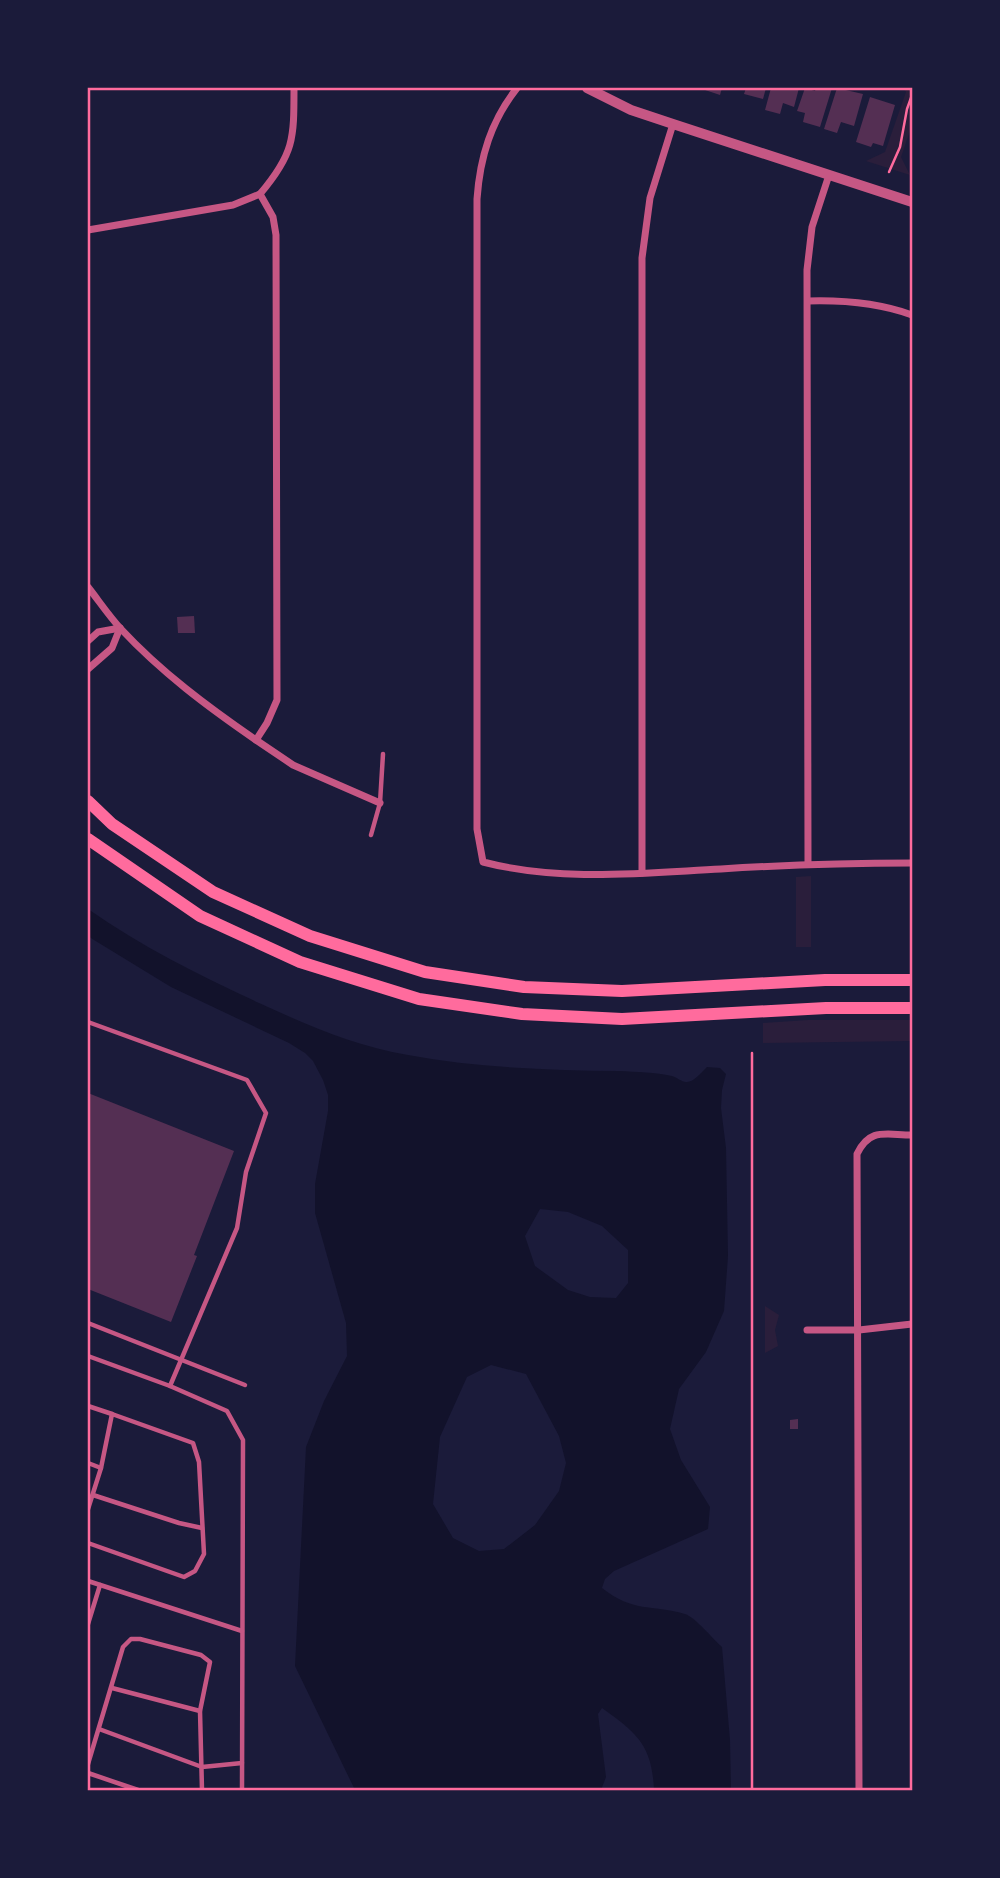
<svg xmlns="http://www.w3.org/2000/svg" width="1000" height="1878" font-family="'Public Sans',sans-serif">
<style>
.green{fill:#2a1e3b}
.water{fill:#12122b;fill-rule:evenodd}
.building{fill:#542f53}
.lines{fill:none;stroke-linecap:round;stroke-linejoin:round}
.path{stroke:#ff6b9d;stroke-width:2.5}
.service{stroke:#c65784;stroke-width:4.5}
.minor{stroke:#c65784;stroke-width:7}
.tertiary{stroke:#c65784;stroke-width:10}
.secondary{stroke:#ff6b9d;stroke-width:12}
.neatline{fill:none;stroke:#ff6b9d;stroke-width:2.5}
</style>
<rect width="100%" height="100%" fill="#1b1b3a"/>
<g class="green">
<polygon points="903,88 912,88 912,125 901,157 910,175 866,161 885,152 906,92"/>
<polygon points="811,876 811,947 796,947 796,877"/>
<polygon points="808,1020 912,1020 912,1041 763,1043 763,1023"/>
<polygon points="765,1306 779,1315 775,1330 778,1346 765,1353"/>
</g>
<path class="water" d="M88 909C142 947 199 975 259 1003 307 1025 355 1046 408 1055 478 1068 549 1070 619 1071 637 1072 655 1072 672 1076 676 1077 682 1082 686 1082 693 1083 702 1072 707 1067L720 1068 726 1074 722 1090 721 1108 726 1148 728 1256 724 1311 706 1352 679 1389 670 1429 681 1460 710 1507 708 1529 614 1571 605 1579 602 1588C634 1613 650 1604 685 1614 695 1617 713 1639 722 1647L730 1740 731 1790H654C652 1745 637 1733 602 1708L598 1714 606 1777 601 1790H355L295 1666 306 1447 324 1401 347 1356 346 1323 315 1213V1184L328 1111V1095L323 1080 313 1061 305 1053 289 1043 171 987 94 940 88 936ZM540 1209 568 1212 602 1226 628 1250V1283L616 1298 590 1297 568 1290 535 1266 525 1236ZM491 1365 526 1374 559 1436 566 1463 559 1491 535 1525 504 1549 479 1551 453 1538 433 1504 440 1437 467 1377Z"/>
<g class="building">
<polygon points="705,88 722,88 720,95 705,90"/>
<polygon points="746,88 766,88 763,99 744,94"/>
<polygon points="771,88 799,88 794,107 783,103 780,114 765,110"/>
<polygon points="805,88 815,91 816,88 832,88 820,127 803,122 805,113 797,111"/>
<polygon points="837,88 863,94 854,126 841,122 837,133 824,129"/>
<polygon points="870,97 895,105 883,146 873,143 871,147 856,142"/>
<polygon points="194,616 195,633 178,633 177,617"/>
<polygon points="88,1093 234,1151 194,1255 197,1256 171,1322 88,1289"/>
<polygon points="798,1419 798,1429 790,1429 790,1420"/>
</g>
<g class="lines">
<g class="path">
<polyline points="889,172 900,147 907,109 912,95"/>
<polyline points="752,1053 752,1790"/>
</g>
<g class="service">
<polyline points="371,835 380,803 383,754"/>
<polyline points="88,1022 247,1080 266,1113 246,1172 237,1228 170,1386 88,1356"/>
<polyline points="88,1323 245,1385"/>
<polyline points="170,1386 227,1411 243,1440 242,1790"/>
<polyline points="88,1406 112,1414"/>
<polyline points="88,1463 101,1468"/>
<polyline points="93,1495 179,1523 202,1528"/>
<polyline points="88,1509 101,1468 112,1414 193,1443 199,1462 204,1554 195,1571 184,1577 88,1543"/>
<polyline points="88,1581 242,1631"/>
<polyline points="88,1624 100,1585"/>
<polyline points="112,1688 200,1711"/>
<polyline points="99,1729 202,1767 242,1763"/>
<polyline points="88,1764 123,1647 131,1639 140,1639 201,1655 210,1662 200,1711 202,1790"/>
<polyline points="88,1773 138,1790"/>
</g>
<g class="minor">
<path d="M294 88C294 139 294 154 260 194L273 217 276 235 277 700 267 723 256 740 293 765 380 803"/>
<path d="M517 88C491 121 480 157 477 199V829L483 862C560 882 642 873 721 869 785 865 848 863 912 863"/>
<polyline points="88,230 233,205 260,194"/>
<path d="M808 301C843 300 879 303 912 315"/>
<path d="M88 587C99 601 109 616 121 629 161 672 208 707 256 740"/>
<polyline points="88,641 98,632 120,628"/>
<polyline points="88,669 112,648 120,628"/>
<polyline points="808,864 807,270 812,227 829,175"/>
<polyline points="642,873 642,258 650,198 673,124"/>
<polyline points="807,1330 859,1330 912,1324"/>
<path d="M859 1790 857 1154C870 1127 886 1135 912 1135"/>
</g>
<polyline class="tertiary" points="587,88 631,110 673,124 912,202"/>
<g class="secondary">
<polyline points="88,801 112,824 213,892 310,936 425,972 524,987 622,991 825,980 912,980"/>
<polyline points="88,839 200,916 300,962 419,999 522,1014 622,1019 826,1008 912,1008"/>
</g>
</g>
<rect width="1000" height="1878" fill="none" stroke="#1b1b3a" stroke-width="178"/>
<rect x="89" y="89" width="822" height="1700" class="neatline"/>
</svg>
